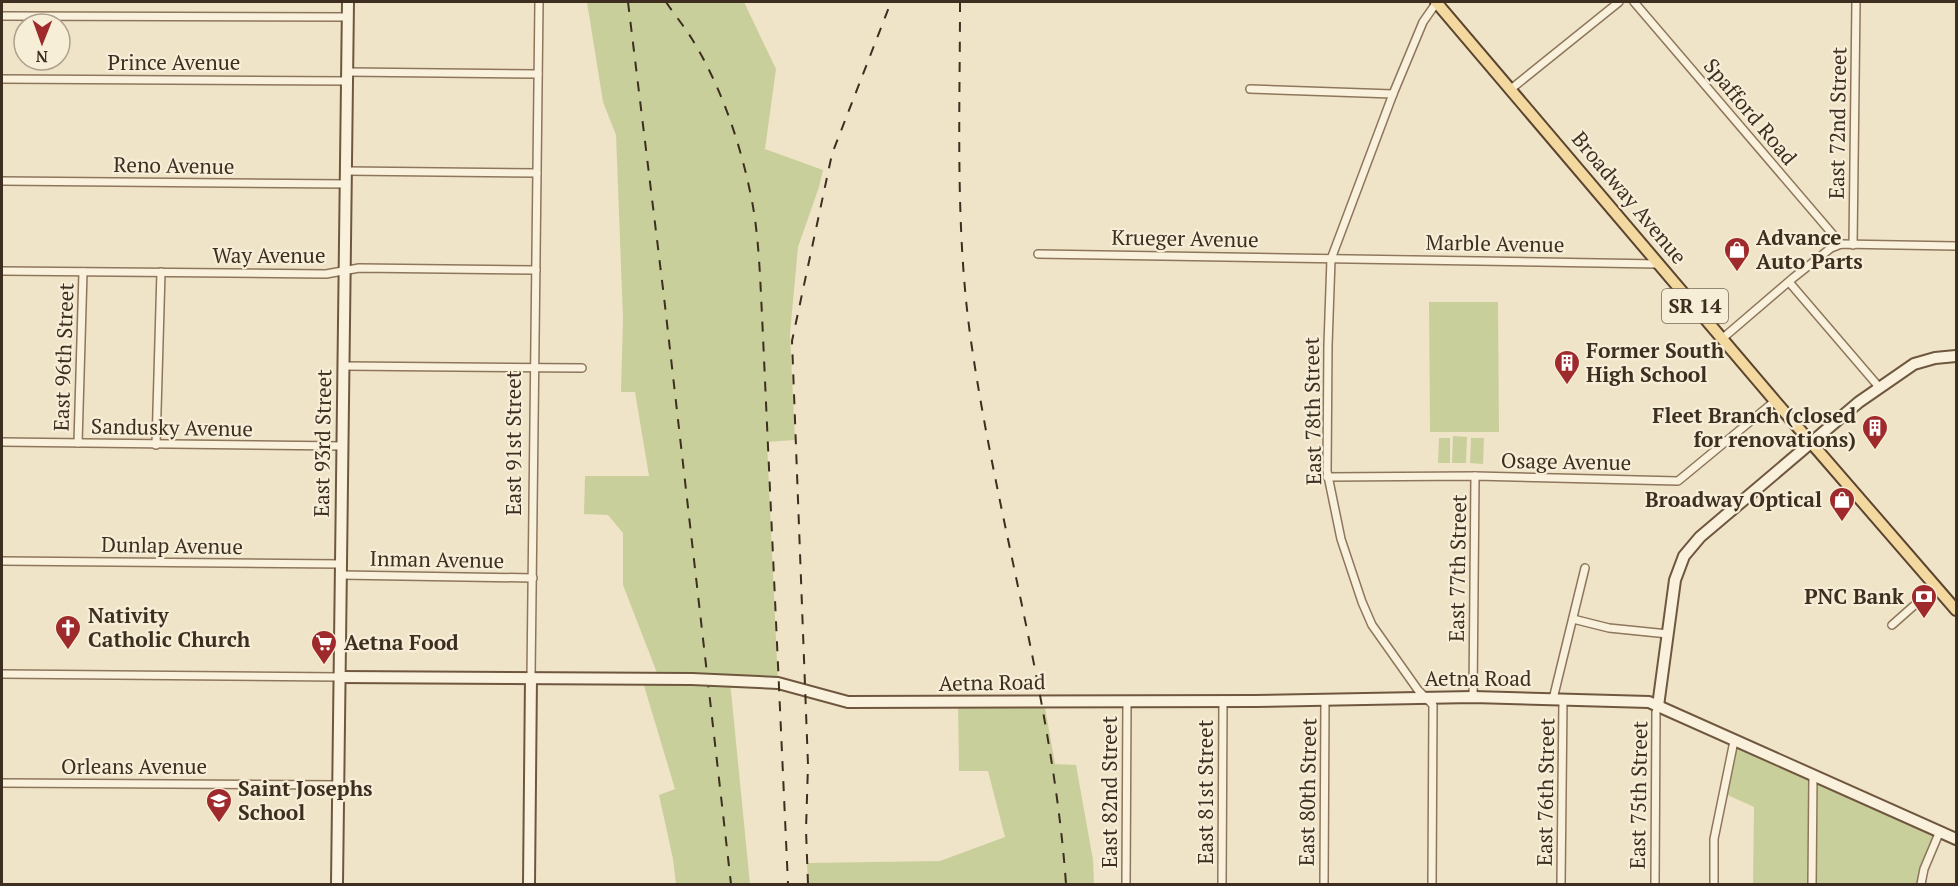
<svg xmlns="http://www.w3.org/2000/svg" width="1958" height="886" font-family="'PT Serif',serif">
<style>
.green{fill:#c9cf9b}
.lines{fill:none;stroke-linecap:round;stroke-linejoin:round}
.street-casing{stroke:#8d765c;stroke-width:10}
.secondary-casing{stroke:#6f573f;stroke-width:14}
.primary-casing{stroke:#5b4430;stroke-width:14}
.street{stroke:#faf1dc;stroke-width:7}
.secondary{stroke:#faf1dc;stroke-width:10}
.primary{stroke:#f3d9a0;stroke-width:10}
.rail{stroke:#3d2e20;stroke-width:2;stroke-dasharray:10 10;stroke-linecap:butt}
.secondary-bridge-casing{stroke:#6f573f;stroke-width:14;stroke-linecap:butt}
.secondary-bridge{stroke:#faf1dc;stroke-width:10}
.labels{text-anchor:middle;stroke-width:4.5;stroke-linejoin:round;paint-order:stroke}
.shield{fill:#f7eed8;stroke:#756857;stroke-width:1.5}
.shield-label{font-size:20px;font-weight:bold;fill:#3d2e20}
.street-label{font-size:21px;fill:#3d2e20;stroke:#f7eed8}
.poi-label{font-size:21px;font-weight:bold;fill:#3d2e20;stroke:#f7eed8;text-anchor:start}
</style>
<rect width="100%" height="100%" fill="#f0e4c8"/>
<g class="green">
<polygon points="587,2 744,2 776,69 765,149 823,170 819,187 798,247 790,334 795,440 767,442 778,683 730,681 750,884 676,884 673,859 659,795 675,789 642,679 659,678 623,585 623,533 608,515 584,514 585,476 649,476 635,392 621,392 623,318 616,135 603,102"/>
<polygon points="1429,302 1498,302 1499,432 1430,432"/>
<polygon points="1453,436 1467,437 1466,463 1452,463"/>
<polygon points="1439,438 1450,438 1450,463 1438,463"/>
<polygon points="1471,438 1484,438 1483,464 1470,463"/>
<polygon points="1044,702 1055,764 1076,765 1093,860 1094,884 808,884 807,863 940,861 1005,837 988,771 959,771 958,703"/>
<polygon points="1734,741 1940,831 1921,884 1753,884 1754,807 1723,793"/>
</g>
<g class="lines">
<defs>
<g id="street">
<polyline points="1634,2 1841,244"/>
<polyline points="2,16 348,17"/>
<polyline points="347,72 538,74"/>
<polyline points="2,79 347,81"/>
<polyline points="1250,89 1393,94"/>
<polyline points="1511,89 1619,2"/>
<polyline points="346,171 537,173"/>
<polyline points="2,181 346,184"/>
<polyline points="1853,245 1856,2"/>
<polyline points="1038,254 1658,264"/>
<polyline points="2,271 326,274 359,268 536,270"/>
<polyline points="1789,282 1879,387"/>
<polyline points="1723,338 1793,278 1831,248 1841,244 1956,246"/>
<polyline points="344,366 582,368"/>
<polyline points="2,442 343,446"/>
<polyline points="78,443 83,272"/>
<polyline points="156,445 161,272"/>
<polyline points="1327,477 1475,476 1678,481 1775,401"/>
<polyline points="2,561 341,564"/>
<polyline points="341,575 533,578"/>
<polyline points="1573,619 1609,628 1668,634"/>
<polyline points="1892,625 1935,587"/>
<polyline points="2,674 340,677"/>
<polyline points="531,677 539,2"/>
<polyline points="1473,697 1475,476"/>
<polyline points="1553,699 1585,568"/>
<polyline points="2,783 338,785"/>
<polyline points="1126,884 1127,701"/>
<polyline points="1222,884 1223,700"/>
<polyline points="1324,884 1325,699"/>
<polyline points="1432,884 1433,705 1418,690 1372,625 1362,602 1341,539 1327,471 1328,345 1331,259 1393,94 1423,22 1437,2"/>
<polyline points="1561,884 1563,699"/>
<polyline points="1655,884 1656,712 1658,706"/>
<polyline points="1714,884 1714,839 1734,741"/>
<polyline points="1812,884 1813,776"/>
<polyline points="1921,884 1924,869 1940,831"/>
</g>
<g id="secondary">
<polyline points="340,677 692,679"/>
<polyline points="714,680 778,683 848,702 1255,701 1473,697 1649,702 1956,839"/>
<polyline points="1658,706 1675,580 1684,556 1700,537 1859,402 1914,364 1935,358 1956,356"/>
<polyline points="337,884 348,2"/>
<polyline points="529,884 531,677"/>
</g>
<polyline id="primary" points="1436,2 1775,401 1956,610"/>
</defs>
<use href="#street" class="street-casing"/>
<use href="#secondary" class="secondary-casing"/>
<use href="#primary" class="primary-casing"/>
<use href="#street" class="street"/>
<use href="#secondary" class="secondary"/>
<use href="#primary" class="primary"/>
<g class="rail">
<polyline points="628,2 664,297 731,884"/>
<path d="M666 2C674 14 684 26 692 39 722 88 741 145 752 201 759 238 760 277 762 315L788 884"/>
<path d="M960 2C960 114 955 230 971 341 997 522 1053 702 1066 884"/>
<polyline points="808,884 806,830 808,765 792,341 832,154 891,2"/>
</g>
<defs>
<polyline id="secondary-bridge" points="692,679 714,680"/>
</defs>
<use href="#secondary-bridge" class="secondary-bridge-casing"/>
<use href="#secondary-bridge" class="secondary-bridge"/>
</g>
<defs>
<symbol id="shop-pin" viewBox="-11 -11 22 30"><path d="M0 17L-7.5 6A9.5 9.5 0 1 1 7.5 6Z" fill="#9e2a2b" stroke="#f7eed8"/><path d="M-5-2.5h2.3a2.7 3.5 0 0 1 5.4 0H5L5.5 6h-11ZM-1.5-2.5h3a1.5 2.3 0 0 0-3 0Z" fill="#fff"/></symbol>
<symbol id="building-pin" viewBox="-11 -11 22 30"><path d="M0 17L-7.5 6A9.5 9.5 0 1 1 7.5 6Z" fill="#9e2a2b" stroke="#f7eed8"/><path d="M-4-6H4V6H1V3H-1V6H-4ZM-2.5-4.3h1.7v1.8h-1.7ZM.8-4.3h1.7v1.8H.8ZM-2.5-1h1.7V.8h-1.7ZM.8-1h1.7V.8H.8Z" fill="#fff"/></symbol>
<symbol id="bank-pin" viewBox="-11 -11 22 30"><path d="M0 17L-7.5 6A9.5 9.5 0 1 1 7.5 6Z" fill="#9e2a2b" stroke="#f7eed8"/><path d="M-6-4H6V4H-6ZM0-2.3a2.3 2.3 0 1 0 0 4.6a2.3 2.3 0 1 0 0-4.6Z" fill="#fff"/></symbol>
<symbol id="church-pin" viewBox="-11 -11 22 30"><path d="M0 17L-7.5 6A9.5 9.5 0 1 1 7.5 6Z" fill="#9e2a2b" stroke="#f7eed8"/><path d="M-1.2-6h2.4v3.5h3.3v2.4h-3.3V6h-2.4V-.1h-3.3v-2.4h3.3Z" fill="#fff"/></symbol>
<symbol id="supermarket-pin" viewBox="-11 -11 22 30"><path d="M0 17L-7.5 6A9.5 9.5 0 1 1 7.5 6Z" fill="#9e2a2b" stroke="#f7eed8"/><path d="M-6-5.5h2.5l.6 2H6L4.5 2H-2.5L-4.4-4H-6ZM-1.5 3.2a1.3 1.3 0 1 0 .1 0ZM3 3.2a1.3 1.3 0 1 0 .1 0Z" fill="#fff"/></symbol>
<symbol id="school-pin" viewBox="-11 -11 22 30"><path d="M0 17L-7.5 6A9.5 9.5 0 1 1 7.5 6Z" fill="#9e2a2b" stroke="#f7eed8"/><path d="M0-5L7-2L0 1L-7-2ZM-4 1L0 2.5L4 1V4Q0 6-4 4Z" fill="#fff"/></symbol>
</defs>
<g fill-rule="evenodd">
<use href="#shop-pin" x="1722" y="235" width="30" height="40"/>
<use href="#building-pin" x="1552" y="348" width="30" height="40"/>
<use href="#building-pin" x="1860" y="413" width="30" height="40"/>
<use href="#shop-pin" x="1827" y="485" width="30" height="40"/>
<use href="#bank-pin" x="1909" y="582" width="30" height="40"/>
<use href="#church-pin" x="53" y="613" width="30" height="40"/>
<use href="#supermarket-pin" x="309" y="628" width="30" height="40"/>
<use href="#school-pin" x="204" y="786" width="30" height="40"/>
</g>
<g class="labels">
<rect class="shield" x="1662" y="289" width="66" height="34" rx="4.5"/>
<g class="shield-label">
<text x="1695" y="313">SR 14</text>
</g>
<g class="street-label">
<text x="174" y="70">Prince Avenue</text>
<text transform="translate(1750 112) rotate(50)" y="7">Spafford Road</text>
<text transform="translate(1838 123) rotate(-89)" y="7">East 72nd Street</text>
<text transform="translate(174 166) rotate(1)" y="7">Reno Avenue</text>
<text transform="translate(1629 198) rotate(50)" y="7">Broadway Avenue</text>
<text transform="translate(1185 239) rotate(1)" y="7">Krueger Avenue</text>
<text transform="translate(1495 244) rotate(1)" y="7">Marble Avenue</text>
<text x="269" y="263">Way Avenue</text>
<text transform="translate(64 357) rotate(-88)" y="7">East 96th Street</text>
<text transform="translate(1313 411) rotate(-91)" y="7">East 78th Street</text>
<text transform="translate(172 428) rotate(1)" y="7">Sandusky Avenue</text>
<text transform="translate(323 443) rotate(-89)" y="7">East 93rd Street</text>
<text transform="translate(514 443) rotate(-90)" y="7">East 91st Street</text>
<text transform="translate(1566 462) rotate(1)" y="7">Osage Avenue</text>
<text transform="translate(172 546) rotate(1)" y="7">Dunlap Avenue</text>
<text transform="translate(437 560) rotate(1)" y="7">Inman Avenue</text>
<text transform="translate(1458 568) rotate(-89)" y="7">East 77th Street</text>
<text x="1478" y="686">Aetna Road</text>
<text transform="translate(992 683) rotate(-1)" y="7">Aetna Road</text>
<text x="134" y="774">Orleans Avenue</text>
<text transform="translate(1110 792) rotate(-90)" y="7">East 82nd Street</text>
<text transform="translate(1206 792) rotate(-90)" y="7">East 81st Street</text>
<text transform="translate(1308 792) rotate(-89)" y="7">East 80th Street</text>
<text transform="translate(1546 792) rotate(-89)" y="7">East 76th Street</text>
<text transform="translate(1639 795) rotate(-89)" y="7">East 75th Street</text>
</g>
<g class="poi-label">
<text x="1756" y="245">Advance<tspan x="1756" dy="24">Auto Parts</tspan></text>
<text x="1586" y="358">Former South<tspan x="1586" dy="24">High School</tspan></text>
<text x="1856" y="423" text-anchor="end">Fleet Branch (closed<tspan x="1856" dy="24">for renovations)</tspan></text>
<text x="1822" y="507" text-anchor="end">Broadway Optical</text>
<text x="1904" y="604" text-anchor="end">PNC Bank</text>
<text x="88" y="623">Nativity<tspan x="88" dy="24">Catholic Church</tspan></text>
<text x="344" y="650">Aetna Food</text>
<text x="238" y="796">Saint Josephs<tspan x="238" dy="24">School</tspan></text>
</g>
</g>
<rect width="1958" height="886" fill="none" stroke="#3d2e20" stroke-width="6"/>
<g transform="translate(42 42) rotate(181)"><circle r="28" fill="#f7eed8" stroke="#ada18e" stroke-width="1.5"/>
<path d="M0-4.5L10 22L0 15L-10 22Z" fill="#9e2a2b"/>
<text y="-9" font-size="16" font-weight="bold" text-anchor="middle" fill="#3d2e20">N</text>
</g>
</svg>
